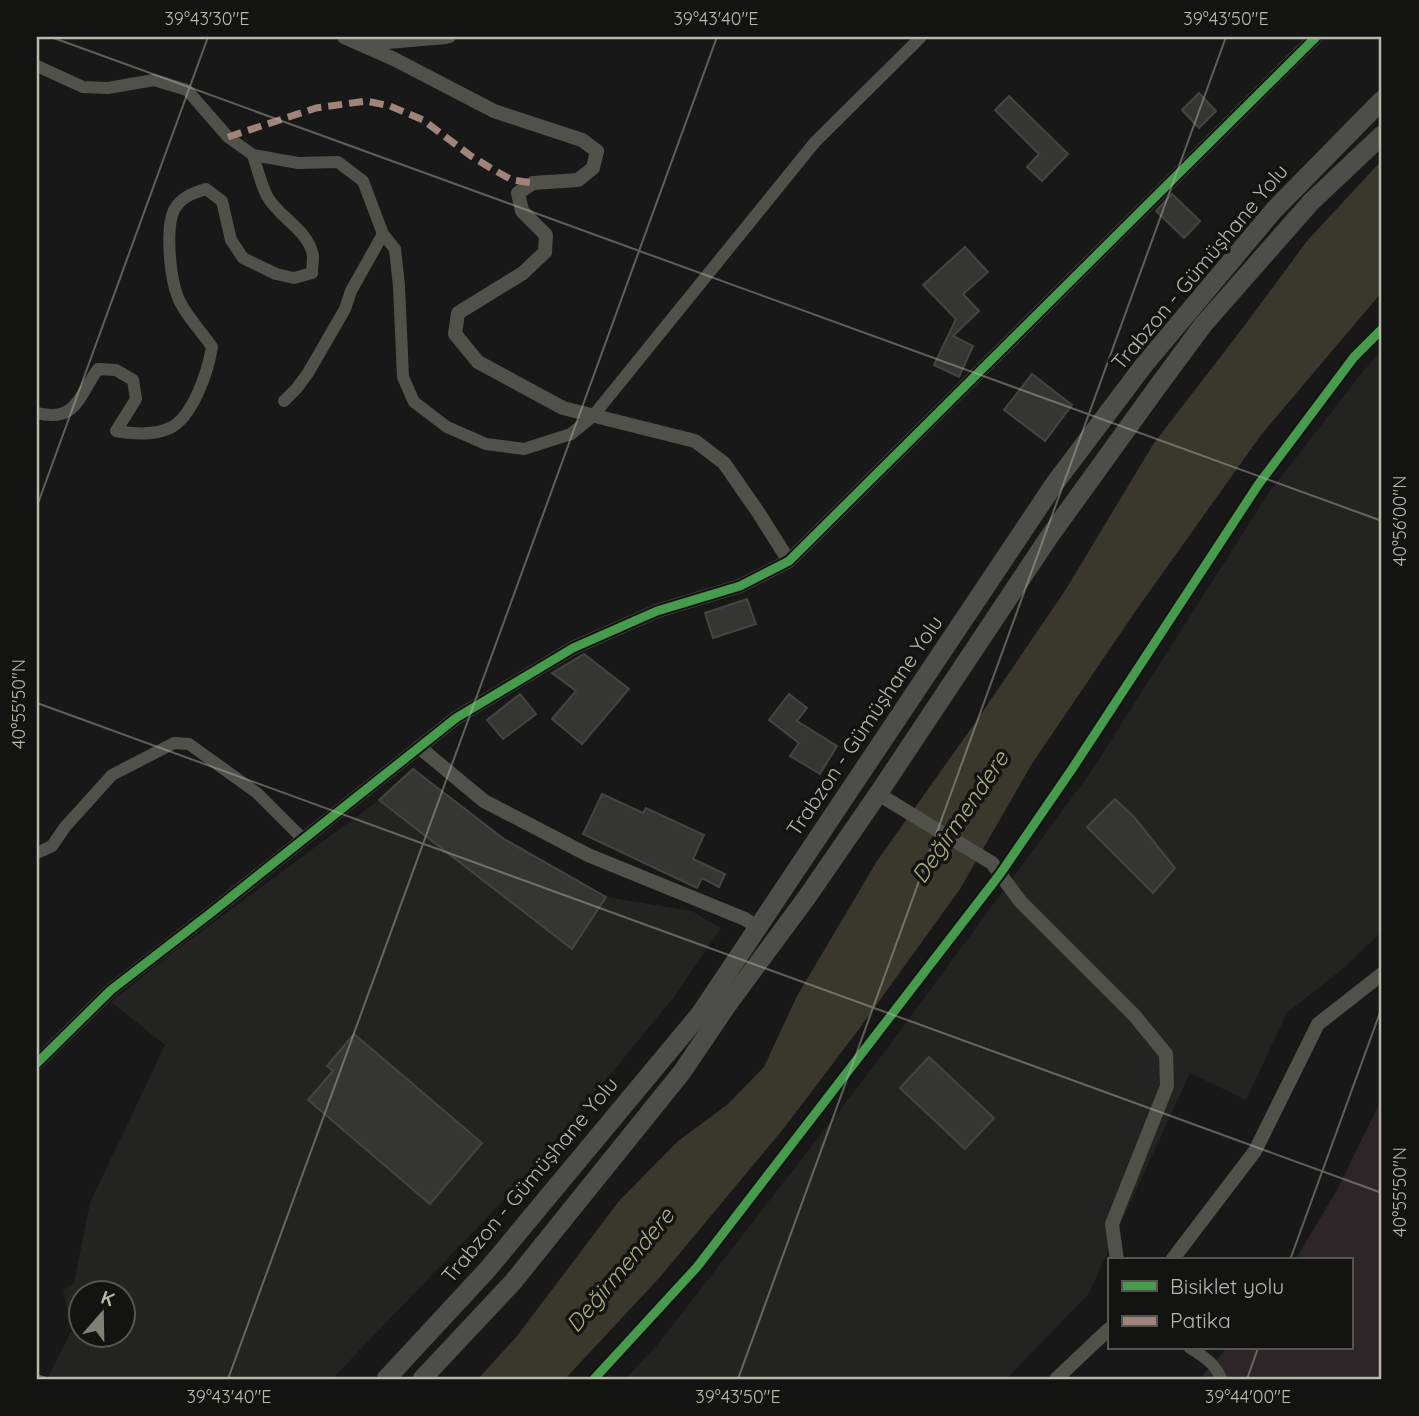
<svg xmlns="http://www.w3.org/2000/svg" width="1419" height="1416" font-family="Quicksand,sans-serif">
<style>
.built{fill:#232422;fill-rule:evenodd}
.green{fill:#2e2529}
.water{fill:#3a382c}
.building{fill:#353634;stroke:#444440;stroke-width:2}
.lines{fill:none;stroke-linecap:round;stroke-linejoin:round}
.minor{stroke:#51514c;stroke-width:12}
.tertiary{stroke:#51514c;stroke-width:14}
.trunk{stroke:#4d4d4a;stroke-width:19}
.quiet{stroke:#a18479;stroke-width:7;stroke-dasharray:14 7;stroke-linecap:butt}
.cycleway-casing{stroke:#131412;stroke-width:13}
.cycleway{stroke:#469c4c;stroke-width:9}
.ticks{fill:none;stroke:#b7b9aa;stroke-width:2;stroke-opacity:0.45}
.labels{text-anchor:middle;stroke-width:7;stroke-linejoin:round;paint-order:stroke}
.street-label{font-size:21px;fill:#b7b9aa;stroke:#131412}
.water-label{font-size:23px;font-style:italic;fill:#b2ac82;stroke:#131412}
.neatline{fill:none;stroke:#b7b9aa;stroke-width:2.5}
.ticks-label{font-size:18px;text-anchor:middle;fill:#b7b9aa}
</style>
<rect width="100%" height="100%" fill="#181818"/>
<g class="built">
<polygon points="1382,351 1382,931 1345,967 1287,1013 1246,1100 1190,1073 1088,1295 1006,1379 625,1379 658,1344 877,1062 1090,773 1268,494 1364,370"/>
<path d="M413 769 504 839 606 897 692 911 721 928 674 997 523 1180 332 1379H47L72 1330 63 1290 74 1283 90 1203 165 1045 111 1002 175 951 379 800ZM80 1294H122V1336H80Z"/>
</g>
<polygon class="green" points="1382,1098 1382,1379 1199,1379 1227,1348 1351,1348 1351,1260 1295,1260 1337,1190"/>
<polygon class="water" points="1382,160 1382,292 1261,435 1137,609 1033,762 960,889 859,1029 784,1128 660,1277 565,1379 478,1379 517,1336 619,1201 677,1142 728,1104 764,1067 797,996 877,861 975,723 1066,589 1154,443 1245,325 1307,241"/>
<g class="building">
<polygon points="1199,93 1216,111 1199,128 1182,110"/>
<polygon points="1009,96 1068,154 1042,181 1027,167 1039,154 995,110"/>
<polygon points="1172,194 1200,221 1184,238 1156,211"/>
<polygon points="965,247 988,272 963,294 979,311 953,336 973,346 959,377 934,365 956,319 923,285"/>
<polygon points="1032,374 1072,405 1045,441 1004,410"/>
<polygon points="747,599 756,624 713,638 705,613"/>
<polygon points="584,654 629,689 582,744 552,719 576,691 552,673"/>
<polygon points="520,694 536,714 503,739 487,720"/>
<polygon points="789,694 807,708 797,721 837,746 820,774 790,756 799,743 769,720"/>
<polygon points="413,769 504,839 606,897 572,949 379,800"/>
<polygon points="602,794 643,813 646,808 704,835 693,859 725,874 719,887 702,878 697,888 583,834"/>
<polygon points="1115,799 1134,817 1175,868 1153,893 1087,827"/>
<polygon points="354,1034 482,1143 430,1204 308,1100 333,1071 327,1066"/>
<polygon points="929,1057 994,1118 965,1149 900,1088"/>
</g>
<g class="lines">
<g class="minor">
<polyline points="364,45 446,38 450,37"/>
<polyline points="37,66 83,87 108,88 154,80 187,90 228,137 253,155 298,163 338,162 363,181 383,234 395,249 399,286 403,377 414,402 447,427 486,444 524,449 571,434 593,416 815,142 921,37"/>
<polyline points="284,401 297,388 308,373 345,309 351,291 383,234"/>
<path d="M37 413C77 423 79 395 98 369L116 370 133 380 136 399 116 431C133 434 153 436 170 428 193 417 208 371 212 347 202 332 188 318 180 302 170 282 165 230 174 210 181 197 193 193 206 189L222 201 231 240 243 258 276 274 294 278 312 273C312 268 313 262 313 256 309 230 279 218 267 196 261 184 257 168 253 155"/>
<polyline points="37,853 52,846 65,827 112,775 174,743 189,744 257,793 303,839"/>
<path d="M1190 1348C1203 1356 1216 1364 1221 1379"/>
<polyline points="594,1379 697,1267 1000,874 1072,769 1258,485 1354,357 1382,329"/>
</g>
<g class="tertiary">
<polyline points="344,37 394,59 494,111 582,140 597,151 593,168 578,180 533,183 518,193 522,211 546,235 545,252 523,273 458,313 455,334 478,362 563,408 695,441 724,463 758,512 789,561"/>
<polyline points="419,747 484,801 588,855 745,919 757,927"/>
<polyline points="878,794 992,863 1020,901 1134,1015 1166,1054 1167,1086 1112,1224 1117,1260"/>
<polyline points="37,1063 111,990 212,912 456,718 573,648 657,611 740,586 789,561 1316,37"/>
<polyline points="1172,1260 1255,1151 1318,1024 1382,974"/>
<polyline points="1056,1379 1109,1329"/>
</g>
<g class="trunk">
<polyline points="386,1379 488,1269 700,1014 1055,483 1144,365 1274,210 1382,100"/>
<polyline points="422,1379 513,1282 682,1072 728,1004 807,897 878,794 1049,537 1158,386 1203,325 1311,202 1382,135"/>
</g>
<polyline class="quiet" points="228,137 316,108 366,101 390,106 423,120 471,156 494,170 512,180 533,183"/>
<defs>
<g id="cycleway">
<polyline points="37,1063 111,990 212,912 456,718 573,648 657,611 740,586 789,561 1316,37"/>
<polyline points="594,1379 697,1267 1000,874 1072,769 1258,485 1354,357 1382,329"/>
</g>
</defs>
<use href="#cycleway" class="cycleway-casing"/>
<use href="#cycleway" class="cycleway"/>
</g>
<path class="ticks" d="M51 37 1382 521M37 506 208 37M37 703 1382 1193M1290 1260 1382 1007M37 1375 49 1379M228 1379 717 37M738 1379 1226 37M1247 1379 1258 1348"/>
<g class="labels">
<g class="street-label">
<text transform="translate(1200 267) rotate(-50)" y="7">Trabzon - Gümüşhane Yolu</text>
<text transform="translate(865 726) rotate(-56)" y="7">Trabzon - Gümüşhane Yolu</text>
<text transform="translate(530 1180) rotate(-50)" y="7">Trabzon - Gümüşhane Yolu</text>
</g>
<g class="water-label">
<text transform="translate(960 817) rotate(-56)" y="8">Değirmendere</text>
<text transform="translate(620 1270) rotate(-50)" y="8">Değirmendere</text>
</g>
</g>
<rect width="1419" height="1416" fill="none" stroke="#131412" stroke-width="77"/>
<rect x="1108" y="1258" width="245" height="91" fill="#131412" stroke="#55564f" stroke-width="2"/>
<rect x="1122" y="1281" width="35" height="10" fill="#469c4c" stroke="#55564f" stroke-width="2"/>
<text x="1170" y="1294" font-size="21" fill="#b7b9aa">Bisiklet yolu</text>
<rect x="1122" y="1316" width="35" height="10" fill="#a18479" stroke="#55564f" stroke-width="2"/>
<text x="1170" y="1328" font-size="21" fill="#b7b9aa">Patika</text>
<g transform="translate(102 1314) rotate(20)"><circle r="33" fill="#131412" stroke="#55564f" stroke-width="2"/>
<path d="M0-5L12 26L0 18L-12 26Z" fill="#7f8177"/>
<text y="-10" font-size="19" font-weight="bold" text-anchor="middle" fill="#b7b9aa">K</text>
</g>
<rect x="38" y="38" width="1342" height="1340" class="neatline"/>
<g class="ticks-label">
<text x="207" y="25">39°43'30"E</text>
<text x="716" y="25">39°43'40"E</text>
<text x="1226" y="25">39°43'50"E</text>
<text transform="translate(1400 521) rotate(-90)" y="6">40°56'00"N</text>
<text transform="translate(19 704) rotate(-90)" y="6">40°55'50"N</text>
<text transform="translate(1400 1192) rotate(-90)" y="6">40°55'50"N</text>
<text x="229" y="1403">39°43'40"E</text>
<text x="738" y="1403">39°43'50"E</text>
<text x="1248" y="1403">39°44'00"E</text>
</g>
</svg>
